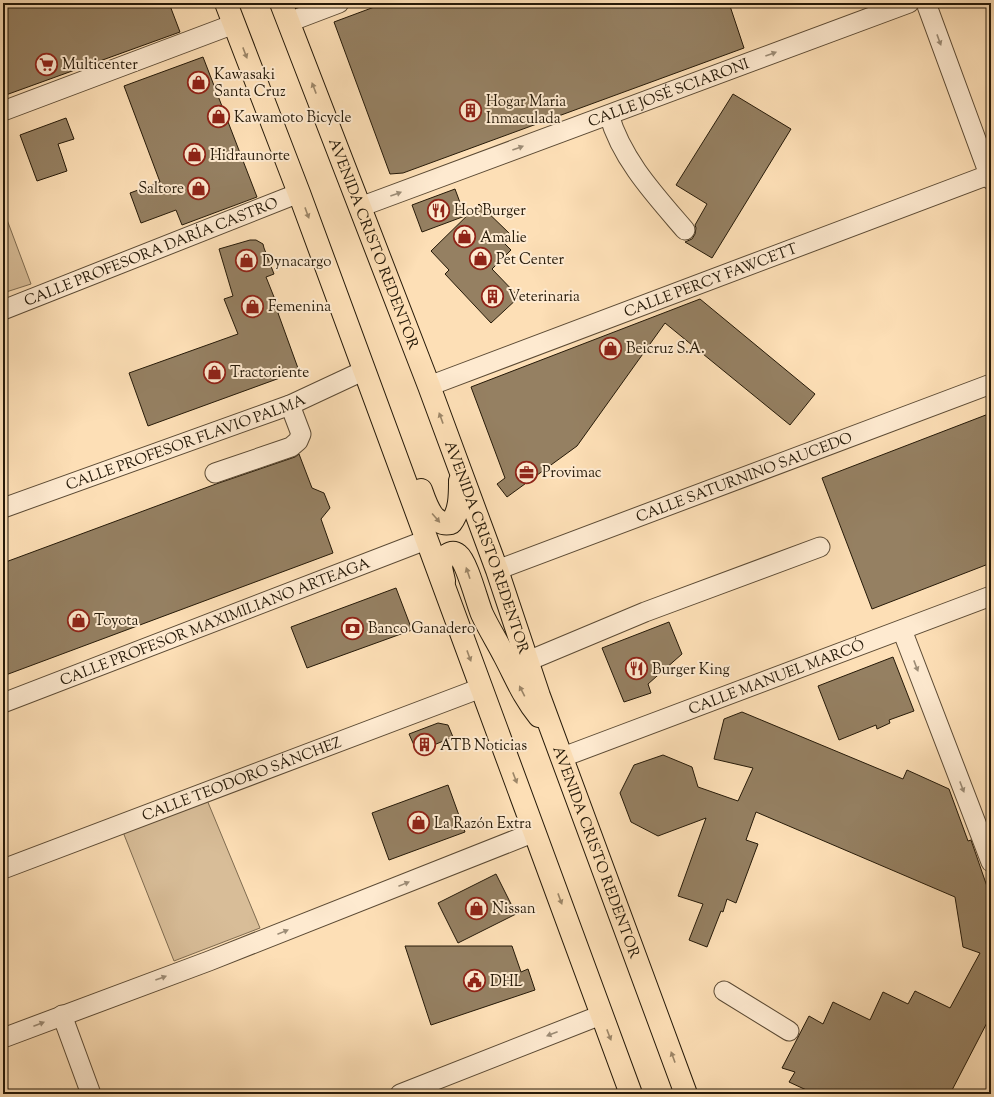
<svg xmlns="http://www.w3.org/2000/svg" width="994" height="1097" font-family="'Sorts Mill Goudy',serif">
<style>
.green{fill:#d8bd98;stroke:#7e6b50}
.building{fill:#958062;stroke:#251908}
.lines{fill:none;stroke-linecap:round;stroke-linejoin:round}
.minor-casing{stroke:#5b4a34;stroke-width:21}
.major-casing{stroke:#251908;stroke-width:24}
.minor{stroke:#feead0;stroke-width:19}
.major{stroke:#fddfb6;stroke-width:22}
.oneway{fill:#9c8c76}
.oneway2{fill:#9c8668}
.labels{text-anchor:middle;stroke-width:4;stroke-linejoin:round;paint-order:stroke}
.poi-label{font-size:15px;fill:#251908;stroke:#feead0;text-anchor:start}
.street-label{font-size:15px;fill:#251908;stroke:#feead0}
</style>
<rect width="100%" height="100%" fill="#fddfb6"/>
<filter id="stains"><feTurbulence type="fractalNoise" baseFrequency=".005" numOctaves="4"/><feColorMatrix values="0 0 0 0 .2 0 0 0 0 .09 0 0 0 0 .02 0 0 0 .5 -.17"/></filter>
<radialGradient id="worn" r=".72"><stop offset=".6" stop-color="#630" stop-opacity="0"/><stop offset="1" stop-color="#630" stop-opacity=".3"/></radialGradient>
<g class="green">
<polygon points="3,209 31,284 3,293"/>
<polygon points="207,800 260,928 174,961 123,832"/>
</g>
<g class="building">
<polygon points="3,3 169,3 180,32 3,96"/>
<polygon points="385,3 729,3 744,48 403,173 390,174 334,22"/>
<polygon points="203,57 257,197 182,225 176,210 141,223 130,193 160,182 124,86"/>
<polygon points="733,94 791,129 712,258 685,242 692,239 695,234 696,228 695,225 707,204 676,185"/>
<polygon points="66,118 74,139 58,144 67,171 37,181 20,135"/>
<polygon points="455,189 465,216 422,232 412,205"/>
<polygon points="479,204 510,234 502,241 511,250 492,269 519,297 491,323 445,274 449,270 431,251"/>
<polygon points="250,240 256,240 263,244 264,248 274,274 266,277 280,312 278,313 299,371 148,426 129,373 238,334 224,299 233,296 219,249"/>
<polygon points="700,299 815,394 790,425 665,323 577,446 507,497 497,484 505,478 471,387"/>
<polygon points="991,413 991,563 872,609 822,478"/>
<polygon points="299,454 312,488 324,493 330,508 321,519 333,553 3,676 3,563 216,484 295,457"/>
<polygon points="396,588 412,630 307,668 291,627"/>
<polygon points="669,622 682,654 648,684 651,693 624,702 602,648"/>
<polygon points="893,657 914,711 889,720 890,723 877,729 876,725 839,740 818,686"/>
<polygon points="742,712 903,779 907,770 949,789 968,841 971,840 991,898 991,1015 950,1094 815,1094 789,1082 795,1072 782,1068 809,1016 823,1024 833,1002 870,1020 883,992 908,1004 915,991 950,1008 980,953 963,947 955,897 756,812 746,840 758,844 736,903 727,899 723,912 721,911 707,947 689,940 703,904 678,896 706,818 658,836 631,822 620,793 634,765 663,755 692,767 698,787 738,801 753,768 714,759 724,719"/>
<polygon points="438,723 448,725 453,737 417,752 409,734"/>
<polygon points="448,785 465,832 389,860 372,813"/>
<polygon points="496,874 516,914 458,943 438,903"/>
<polygon points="405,946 512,946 521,972 528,969 535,990 431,1025"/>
</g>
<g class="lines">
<defs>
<g id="minor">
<polyline points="926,3 991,180"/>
<polyline points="289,22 339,3"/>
<polyline points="3,111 234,24"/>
<path d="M609 115C622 160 655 195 685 230"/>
<path id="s1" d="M360 207 909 3"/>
<path id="s2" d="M3 310 299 193"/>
<path id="s3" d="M429 386 991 174"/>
<polyline points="215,473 291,447 298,441 301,434 290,405"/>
<path id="s4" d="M3 508 290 405 365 370"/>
<path id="s5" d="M497 570 991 384"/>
<polyline points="902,630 991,862"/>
<polyline points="528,661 645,612 820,547"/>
<path id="s6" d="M3 703 426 540"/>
<path id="s7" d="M563 757 991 596"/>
<path id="s8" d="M3 869 481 688"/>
<polyline points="724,991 789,1031"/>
<polyline points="62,1015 91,1094"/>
<polyline points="3,1038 209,961 535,832"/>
<polyline points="400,1094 601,1015"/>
</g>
<g id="major">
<polyline points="226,3 299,193 631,1094"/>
<path id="s9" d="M281 3 429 386 497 570 539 696 686 1094"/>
<path d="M421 490C426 504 433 527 451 523 460 511 460 496 460 481"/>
<path d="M444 581 441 568 442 559C447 555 452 550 458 555 467 562 477 602 482 614 489 629 498 643 505 657 516 678 524 698 539 716"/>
</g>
</defs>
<use href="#minor" class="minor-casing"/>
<use href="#major" class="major-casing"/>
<use href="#minor" class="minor"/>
<use href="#major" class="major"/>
</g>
<defs><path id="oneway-solid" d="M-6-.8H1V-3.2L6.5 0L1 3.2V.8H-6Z"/></defs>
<g class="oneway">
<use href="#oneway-solid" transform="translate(939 40) rotate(70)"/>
<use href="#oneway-solid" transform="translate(771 54) rotate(-20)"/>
<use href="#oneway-solid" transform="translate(518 148) rotate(-20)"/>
<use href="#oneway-solid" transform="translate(396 194) rotate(-20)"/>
<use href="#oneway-solid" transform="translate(916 666) rotate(69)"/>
<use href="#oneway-solid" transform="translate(962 787) rotate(69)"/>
<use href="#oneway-solid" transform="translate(404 884) rotate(-22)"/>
<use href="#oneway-solid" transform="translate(283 932) rotate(-22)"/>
<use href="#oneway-solid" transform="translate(161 978) rotate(-20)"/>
<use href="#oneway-solid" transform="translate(39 1024) rotate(-21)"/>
<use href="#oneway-solid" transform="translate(552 1034) rotate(159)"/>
</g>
<g class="oneway2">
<use href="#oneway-solid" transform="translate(245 53) rotate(69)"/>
<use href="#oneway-solid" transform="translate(314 88) rotate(-111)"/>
<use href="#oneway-solid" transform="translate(307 213) rotate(70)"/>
<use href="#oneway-solid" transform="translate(441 418) rotate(-110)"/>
<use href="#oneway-solid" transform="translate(436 518) rotate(49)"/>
<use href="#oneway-solid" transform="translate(468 573) rotate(-109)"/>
<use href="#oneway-solid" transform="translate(469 656) rotate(70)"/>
<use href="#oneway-solid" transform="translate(522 691) rotate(-117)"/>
<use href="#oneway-solid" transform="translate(515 778) rotate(69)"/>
<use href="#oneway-solid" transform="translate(560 899) rotate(70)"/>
<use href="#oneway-solid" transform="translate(609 1035) rotate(69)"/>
<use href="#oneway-solid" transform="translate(673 1057) rotate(-110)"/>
</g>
<defs>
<symbol id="supermarket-ring" viewBox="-11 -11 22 22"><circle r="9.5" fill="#feead0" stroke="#8f2418" stroke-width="1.5"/><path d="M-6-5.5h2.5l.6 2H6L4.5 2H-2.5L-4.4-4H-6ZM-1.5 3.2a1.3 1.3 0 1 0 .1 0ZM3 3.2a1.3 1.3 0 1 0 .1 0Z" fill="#8f2418"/></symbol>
<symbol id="shop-ring" viewBox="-11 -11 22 22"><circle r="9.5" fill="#feead0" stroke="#8f2418" stroke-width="1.5"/><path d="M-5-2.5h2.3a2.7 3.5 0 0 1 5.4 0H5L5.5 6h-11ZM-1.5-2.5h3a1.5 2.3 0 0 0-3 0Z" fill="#8f2418"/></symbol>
<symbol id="building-ring" viewBox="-11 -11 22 22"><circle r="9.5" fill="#feead0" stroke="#8f2418" stroke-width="1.5"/><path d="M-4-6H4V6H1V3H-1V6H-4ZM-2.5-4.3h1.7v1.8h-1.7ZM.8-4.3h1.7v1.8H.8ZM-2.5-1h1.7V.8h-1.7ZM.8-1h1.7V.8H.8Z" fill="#8f2418"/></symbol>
<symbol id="restaurant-ring" viewBox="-11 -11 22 22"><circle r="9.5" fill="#feead0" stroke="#8f2418" stroke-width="1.5"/><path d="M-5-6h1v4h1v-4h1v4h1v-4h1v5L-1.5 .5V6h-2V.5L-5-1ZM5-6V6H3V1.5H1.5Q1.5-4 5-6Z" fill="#8f2418"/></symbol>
<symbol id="office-ring" viewBox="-11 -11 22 22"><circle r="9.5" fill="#feead0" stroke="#8f2418" stroke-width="1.5"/><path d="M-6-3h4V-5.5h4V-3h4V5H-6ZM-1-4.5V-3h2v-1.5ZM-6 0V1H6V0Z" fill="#8f2418"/></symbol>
<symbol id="bank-ring" viewBox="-11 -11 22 22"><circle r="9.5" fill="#feead0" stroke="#8f2418" stroke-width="1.5"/><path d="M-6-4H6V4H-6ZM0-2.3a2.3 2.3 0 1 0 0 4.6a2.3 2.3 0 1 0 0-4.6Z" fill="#8f2418"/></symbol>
<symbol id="civic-ring" viewBox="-11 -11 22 22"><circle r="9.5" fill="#feead0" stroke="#8f2418" stroke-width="1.5"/><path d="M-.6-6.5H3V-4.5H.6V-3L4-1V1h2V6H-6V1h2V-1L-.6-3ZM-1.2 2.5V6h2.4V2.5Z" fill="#8f2418"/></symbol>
</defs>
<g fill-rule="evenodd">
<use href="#supermarket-ring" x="34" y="52" width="25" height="25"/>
<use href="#shop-ring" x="186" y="70" width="25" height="25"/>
<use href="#building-ring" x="458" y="98" width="25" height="25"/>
<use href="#shop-ring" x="206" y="104" width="25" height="25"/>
<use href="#shop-ring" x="182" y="142" width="25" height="25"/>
<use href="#shop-ring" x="186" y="176" width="25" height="25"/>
<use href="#restaurant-ring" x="426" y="198" width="25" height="25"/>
<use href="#shop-ring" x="452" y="224" width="25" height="25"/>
<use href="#shop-ring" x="468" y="246" width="25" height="25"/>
<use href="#shop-ring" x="234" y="248" width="25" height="25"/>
<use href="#building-ring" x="480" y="284" width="25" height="25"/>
<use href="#shop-ring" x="240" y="294" width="25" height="25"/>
<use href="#shop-ring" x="598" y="336" width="25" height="25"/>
<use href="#shop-ring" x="202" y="360" width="25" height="25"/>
<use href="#office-ring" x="514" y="460" width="25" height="25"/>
<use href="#shop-ring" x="66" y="608" width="25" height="25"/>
<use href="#bank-ring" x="340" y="616" width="25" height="25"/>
<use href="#restaurant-ring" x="624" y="656" width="25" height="25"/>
<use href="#building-ring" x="412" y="732" width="25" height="25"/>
<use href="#shop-ring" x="406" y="810" width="25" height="25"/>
<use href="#shop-ring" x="464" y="896" width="25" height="25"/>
<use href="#civic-ring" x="462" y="968" width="25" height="25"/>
</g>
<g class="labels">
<g class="poi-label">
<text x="62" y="69">Multicenter</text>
<text x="214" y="79">Kawasaki<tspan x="214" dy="17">Santa Cruz</tspan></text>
<text x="486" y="106">Hogar Maria<tspan x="486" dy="17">Inmaculada</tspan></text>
<text x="234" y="122">Kawamoto Bicycle</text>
<text x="210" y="160">Hidraunorte</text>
<text x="184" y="193" text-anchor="end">Saltore</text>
<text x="454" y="215">Hot Burger</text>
<text x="480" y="242">Amalie</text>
<text x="496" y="264">Pet Center</text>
<text x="262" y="266">Dynacargo</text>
<text x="508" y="301">Veterinaria</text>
<text x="268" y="311">Femenina</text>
<text x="626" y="353">Beicruz S.A.</text>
<text x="230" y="377">Tractoriente</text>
<text x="542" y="477">Provimac</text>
<text x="94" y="625">Toyota</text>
<text x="368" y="633">Banco Ganadero</text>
<text x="652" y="674">Burger King</text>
<text x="440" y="750">ATB Noticias</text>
<text x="434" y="828">La Razón Extra</text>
<text x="492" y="913">Nissan</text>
<text x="490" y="986">DHL</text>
</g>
<g class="street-label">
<text dy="5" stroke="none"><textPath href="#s1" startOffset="329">CALLE JOSÉ SCIARONI</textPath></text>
<text dy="5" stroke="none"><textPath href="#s9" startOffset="258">AVENIDA CRISTO REDENTOR</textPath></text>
<text dy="5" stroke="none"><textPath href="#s2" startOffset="159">CALLE PROFESORA DARÍA CASTRO</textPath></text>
<text dy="5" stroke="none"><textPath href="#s3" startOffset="301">CALLE PERCY FAWCETT</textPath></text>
<text dy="5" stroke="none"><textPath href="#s4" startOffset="194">CALLE PROFESOR FLAVIO PALMA</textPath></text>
<text dy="5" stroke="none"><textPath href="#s5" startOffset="264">CALLE SATURNINO SAUCEDO</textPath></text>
<text dy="5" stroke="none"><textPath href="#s9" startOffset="582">AVENIDA CRISTO REDENTOR</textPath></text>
<text dy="5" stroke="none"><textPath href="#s6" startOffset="227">CALLE PROFESOR MAXIMILIANO ARTEAGA</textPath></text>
<text dy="5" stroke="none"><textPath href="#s7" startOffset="228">CALLE MANUEL MARCÓ</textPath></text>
<text dy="5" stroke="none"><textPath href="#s8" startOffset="255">CALLE TEODORO SÁNCHEZ</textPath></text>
<text dy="5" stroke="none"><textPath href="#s9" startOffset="906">AVENIDA CRISTO REDENTOR</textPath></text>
</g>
</g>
<rect width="994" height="1097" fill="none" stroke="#fddfb6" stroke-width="16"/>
<rect x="4" y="4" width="986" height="1089" fill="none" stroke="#251908" stroke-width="2"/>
<rect x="8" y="8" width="978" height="1081" fill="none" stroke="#251908"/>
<rect width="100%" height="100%" filter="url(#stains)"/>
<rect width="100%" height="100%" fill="url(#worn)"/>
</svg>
